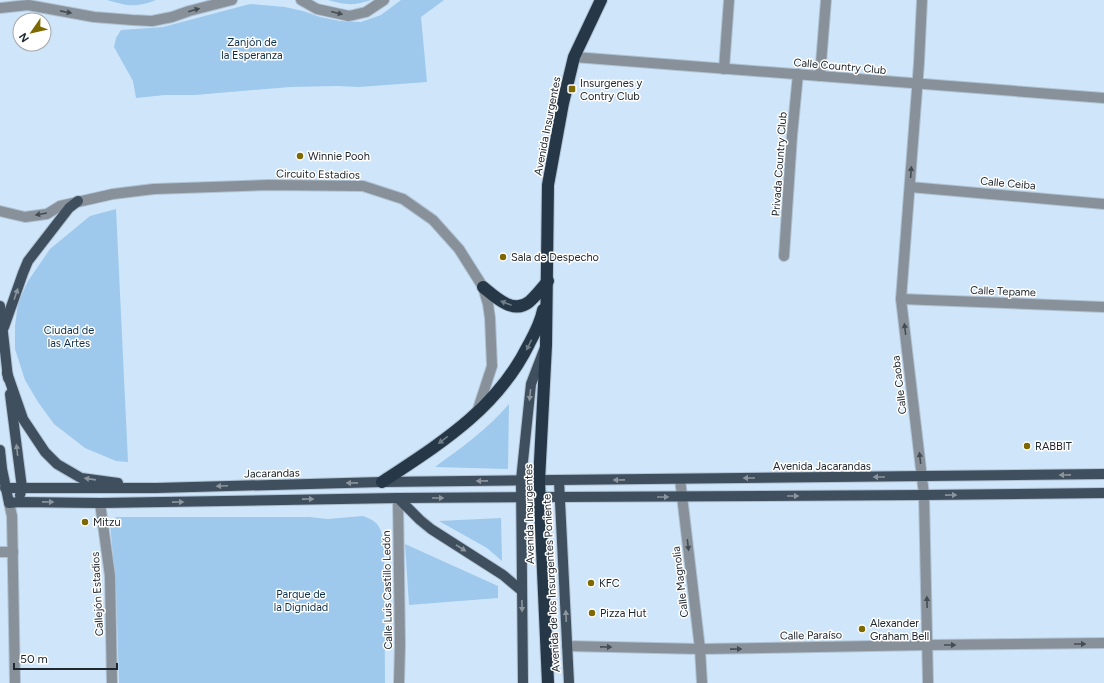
<svg xmlns="http://www.w3.org/2000/svg" width="1104" height="683" font-family="Figtree,sans-serif">
<style>
.green{fill:#9ec9ed}
.lines{fill:none;stroke-linecap:round;stroke-linejoin:round}
.minor-casing{stroke:#b0c3d5;stroke-width:12}
.major-casing{stroke:#b0c3d5;stroke-width:12}
.highway-casing{stroke:#b0c3d5;stroke-width:14}
.minor{stroke:#889199;stroke-width:10}
.major{stroke:#3f4f5d;stroke-width:10}
.highway{stroke:#263847;stroke-width:12}
.oneway{fill:#444d54}
.oneway2{fill:#8c959e}
.oneway3{fill:#727e87}
.poi-dot{fill:#7e6800;stroke:#fff;stroke-width:1.5}
.labels{text-anchor:middle;stroke-width:3;stroke-linejoin:round;paint-order:stroke}
.park-label{font-size:11px;fill:#0c304b;stroke:#fff}
.street-label{font-size:11px;fill:#20282f;stroke:#fff}
.poi-label{font-size:11px;fill:#20282f;stroke:#fff;text-anchor:start}
</style>
<rect width="100%" height="100%" fill="#cfe5f9"/>
<g class="green">
<path d="M107 0H156C135 8 128 6 107 0Z"/>
<path d="M328 0H371C353 6 346 5 328 0Z"/>
<polygon points="401,0 444,0 421,17 427,82 359,87 337,86 290,87 195,95 165,95 136,98 133,81 114,47 116,38 121,30 163,27 250,4 285,7 303,11 320,17 340,21 361,22 381,15"/>
<polygon points="116,209 128,462 116,461 85,448 54,424 38,402 25,380 15,349 15,326 18,303 28,281 50,249 90,216"/>
<path d="M509 404 508 469 435 467C462 447 487 430 509 404Z"/>
<path d="M363 516C380 522 381 528 384 545L385 683H119L116 590 110 523 116 517H309L328 519Z"/>
<polygon points="501,518 502,561 487,548 439,521"/>
<polygon points="405,544 498,586 498,598 409,605"/>
</g>
<g class="lines">
<defs>
<g id="minor">
<polyline points="301,0 317,9 349,16 366,12 384,0"/>
<polyline points="922,0 919,63 901,299 924,495 928,683"/>
<polyline points="0,8 28,5 94,17 132,20 152,21 172,17 189,11 232,0"/>
<polyline points="574,57 1104,98"/>
<polyline points="724,69 729,0"/>
<polyline points="820,76 826,0"/>
<polyline points="910,187 1104,204"/>
<polyline points="0,211 25,217 47,214 60,206 113,194 154,189 268,185 363,186 403,199 433,220 459,249 483,287 488,304 490,318 492,366 477,412"/>
<polyline points="784,256 792,136 798,74"/>
<polyline points="901,299 1104,307"/>
<polyline points="680,479 700,649 702,683"/>
<polyline points="398,498 400,645 399,683"/>
<polyline points="9,503 12,516 15,683"/>
<polyline points="100,503 110,576 112,683"/>
<polyline points="0,552 13,552"/>
<polyline points="567,646 700,649 928,645 1104,643"/>
</g>
<g id="major">
<polyline points="0,306 8,378"/>
<polyline points="4,327 23,273 28,261 69,208 78,201"/>
<polyline points="7,373 23,419 45,452 57,464 81,478 118,483"/>
<polyline points="10,394 22,488 20,495"/>
<polyline points="0,450 2,469 9,503 19,502 100,503 398,498 924,495 1104,493"/>
<polyline points="559,481 569,683"/>
<polyline points="5,488 156,488 382,482 1104,474"/>
<polyline points="398,498 420,520 431,529 503,575 522,591"/>
<polyline points="523,683 521,480 531,384 544,350"/>
</g>
<g id="highway">
<path d="M483 287C494 296 513 315 529 302 536 296 542 288 548 281"/>
<path d="M382 482C441 443 497 409 529 344 535 333 541 321 543 310"/>
<polyline points="548,683 539,481 546,345 548,185 563,103 574,57 601,0"/>
</g>
</defs>
<use href="#minor" class="minor-casing"/>
<use href="#major" class="major-casing"/>
<use href="#highway" class="highway-casing"/>
<use href="#minor" class="minor"/>
<use href="#major" class="major"/>
<use href="#highway" class="highway"/>
</g>
<defs><path id="oneway-solid" d="M-6-.8H1V-3.2L6.5 0L1 3.2V.8H-6Z"/></defs>
<g class="oneway">
<use href="#oneway-solid" transform="translate(194 10) rotate(-16)"/>
<use href="#oneway-solid" transform="translate(66 12) rotate(11)"/>
<use href="#oneway-solid" transform="translate(337 13) rotate(14)"/>
<use href="#oneway-solid" transform="translate(911 172) rotate(-86)"/>
<use href="#oneway-solid" transform="translate(41 214) rotate(170)"/>
<use href="#oneway-solid" transform="translate(905 329) rotate(-97)"/>
<use href="#oneway-solid" transform="translate(920 458) rotate(-97)"/>
<use href="#oneway-solid" transform="translate(688 545) rotate(83)"/>
<use href="#oneway-solid" transform="translate(927 602) rotate(-91)"/>
<use href="#oneway-solid" transform="translate(1080 644)"/>
<use href="#oneway-solid" transform="translate(950 645)"/>
<use href="#oneway-solid" transform="translate(606 647) rotate(1)"/>
<use href="#oneway-solid" transform="translate(736 649) rotate(-1)"/>
</g>
<g class="oneway2">
<use href="#oneway-solid" transform="translate(16 294) rotate(-71)"/>
<use href="#oneway-solid" transform="translate(530 395) rotate(96)"/>
<use href="#oneway-solid" transform="translate(17 450) rotate(-97)"/>
<use href="#oneway-solid" transform="translate(1065 475) rotate(179)"/>
<use href="#oneway-solid" transform="translate(879 477) rotate(180)"/>
<use href="#oneway-solid" transform="translate(749 478) rotate(180)"/>
<use href="#oneway-solid" transform="translate(90 479) rotate(-172)"/>
<use href="#oneway-solid" transform="translate(619 480) rotate(179)"/>
<use href="#oneway-solid" transform="translate(482 481) rotate(179)"/>
<use href="#oneway-solid" transform="translate(352 483) rotate(179)"/>
<use href="#oneway-solid" transform="translate(222 486) rotate(178)"/>
<use href="#oneway-solid" transform="translate(951 495) rotate(-1)"/>
<use href="#oneway-solid" transform="translate(793 496)"/>
<use href="#oneway-solid" transform="translate(663 497)"/>
<use href="#oneway-solid" transform="translate(438 498)"/>
<use href="#oneway-solid" transform="translate(308 499) rotate(-1)"/>
<use href="#oneway-solid" transform="translate(48 502) rotate(1)"/>
<use href="#oneway-solid" transform="translate(178 502) rotate(-1)"/>
<use href="#oneway-solid" transform="translate(461 548) rotate(32)"/>
<use href="#oneway-solid" transform="translate(522 606) rotate(89)"/>
<use href="#oneway-solid" transform="translate(566 616) rotate(-93)"/>
</g>
<g class="oneway3">
<use href="#oneway-solid" transform="translate(506 303) rotate(-159)"/>
<use href="#oneway-solid" transform="translate(529 345) rotate(116)"/>
<use href="#oneway-solid" transform="translate(443 440) rotate(142)"/>
</g>
<g class="poi-dot">
<rect x="568" y="85" width="8" height="8" rx="2"/>
<circle cx="300" cy="156" r="4"/>
<circle cx="503" cy="257" r="4"/>
<circle cx="1027" cy="446" r="4"/>
<circle cx="85" cy="522" r="4"/>
<circle cx="591" cy="583" r="4"/>
<circle cx="592" cy="613" r="4"/>
<circle cx="862" cy="629" r="4"/>
</g>
<g class="labels">
<g class="park-label">
<text x="252" y="46">Zanjón de<tspan x="252" dy="13">la Esperanza</tspan></text>
<text x="69" y="334">Ciudad de<tspan x="69" dy="13">las Artes</tspan></text>
<text x="301" y="598">Parque de<tspan x="301" dy="13">la Dignidad</tspan></text>
</g>
<g class="street-label">
<text transform="translate(840 66) rotate(5)" y="4">Calle Country Club</text>
<text transform="translate(547 126) rotate(-79)" y="4">Avenida Insurgentes</text>
<text transform="translate(779 164) rotate(-86)" y="4">Privada Country Club</text>
<text transform="translate(318 174) rotate(1)" y="4">Circuito Estadios</text>
<text transform="translate(1008 183) rotate(5)" y="4">Calle Ceiba</text>
<text transform="translate(1003 291) rotate(2)" y="4">Calle Tepame</text>
<text transform="translate(899 385) rotate(-97)" y="4">Calle Caoba</text>
<text x="822" y="470">Avenida Jacarandas</text>
<text transform="translate(272 473) rotate(-1)" y="4">Jacarandas</text>
<text transform="translate(529 514) rotate(-91)" y="4">Avenida Insurgentes</text>
<text transform="translate(680 582) rotate(-97)" y="4">Calle Magnolia</text>
<text transform="translate(551 583) rotate(-93)" y="4">Avenida de los Insurgentes Poniente</text>
<text transform="translate(387 590) rotate(-91)" y="4">Calle Luis Castillo Ledón</text>
<text transform="translate(97 594) rotate(-93)" y="4">Callejón Estadios</text>
<text transform="translate(811 635) rotate(-1)" y="4">Calle Paraíso</text>
</g>
<g class="poi-label">
<text x="580" y="87">Insurgenes y<tspan x="580" dy="13">Contry Club</tspan></text>
<text x="308" y="160">Winnie Pooh</text>
<text x="511" y="261">Sala de Despecho</text>
<text x="1035" y="450">RABBIT</text>
<text x="93" y="526">Mitzu</text>
<text x="599" y="587">KFC</text>
<text x="600" y="617">Pizza Hut</text>
<text x="870" y="627">Alexander<tspan x="870" dy="13">Graham Bell</tspan></text>
</g>
</g>
<g transform="translate(32 32) rotate(236)"><circle r="19" fill="#ffffff" stroke="#a6a9ac"/>
<path d="M0-3L7 15L0 10L-7 15Z" fill="#7e6800"/>
<text y="-6" font-size="11" font-weight="bold" text-anchor="middle" fill="#20282f">N</text>
</g>
<path d="M14 663v6h103v-6" fill="none" stroke="#20282f" stroke-width="2"/>
<text x="20" y="663" font-size="12" fill="#20282f" stroke="#ffffff" stroke-width="3" paint-order="stroke">50 m</text>
</svg>
